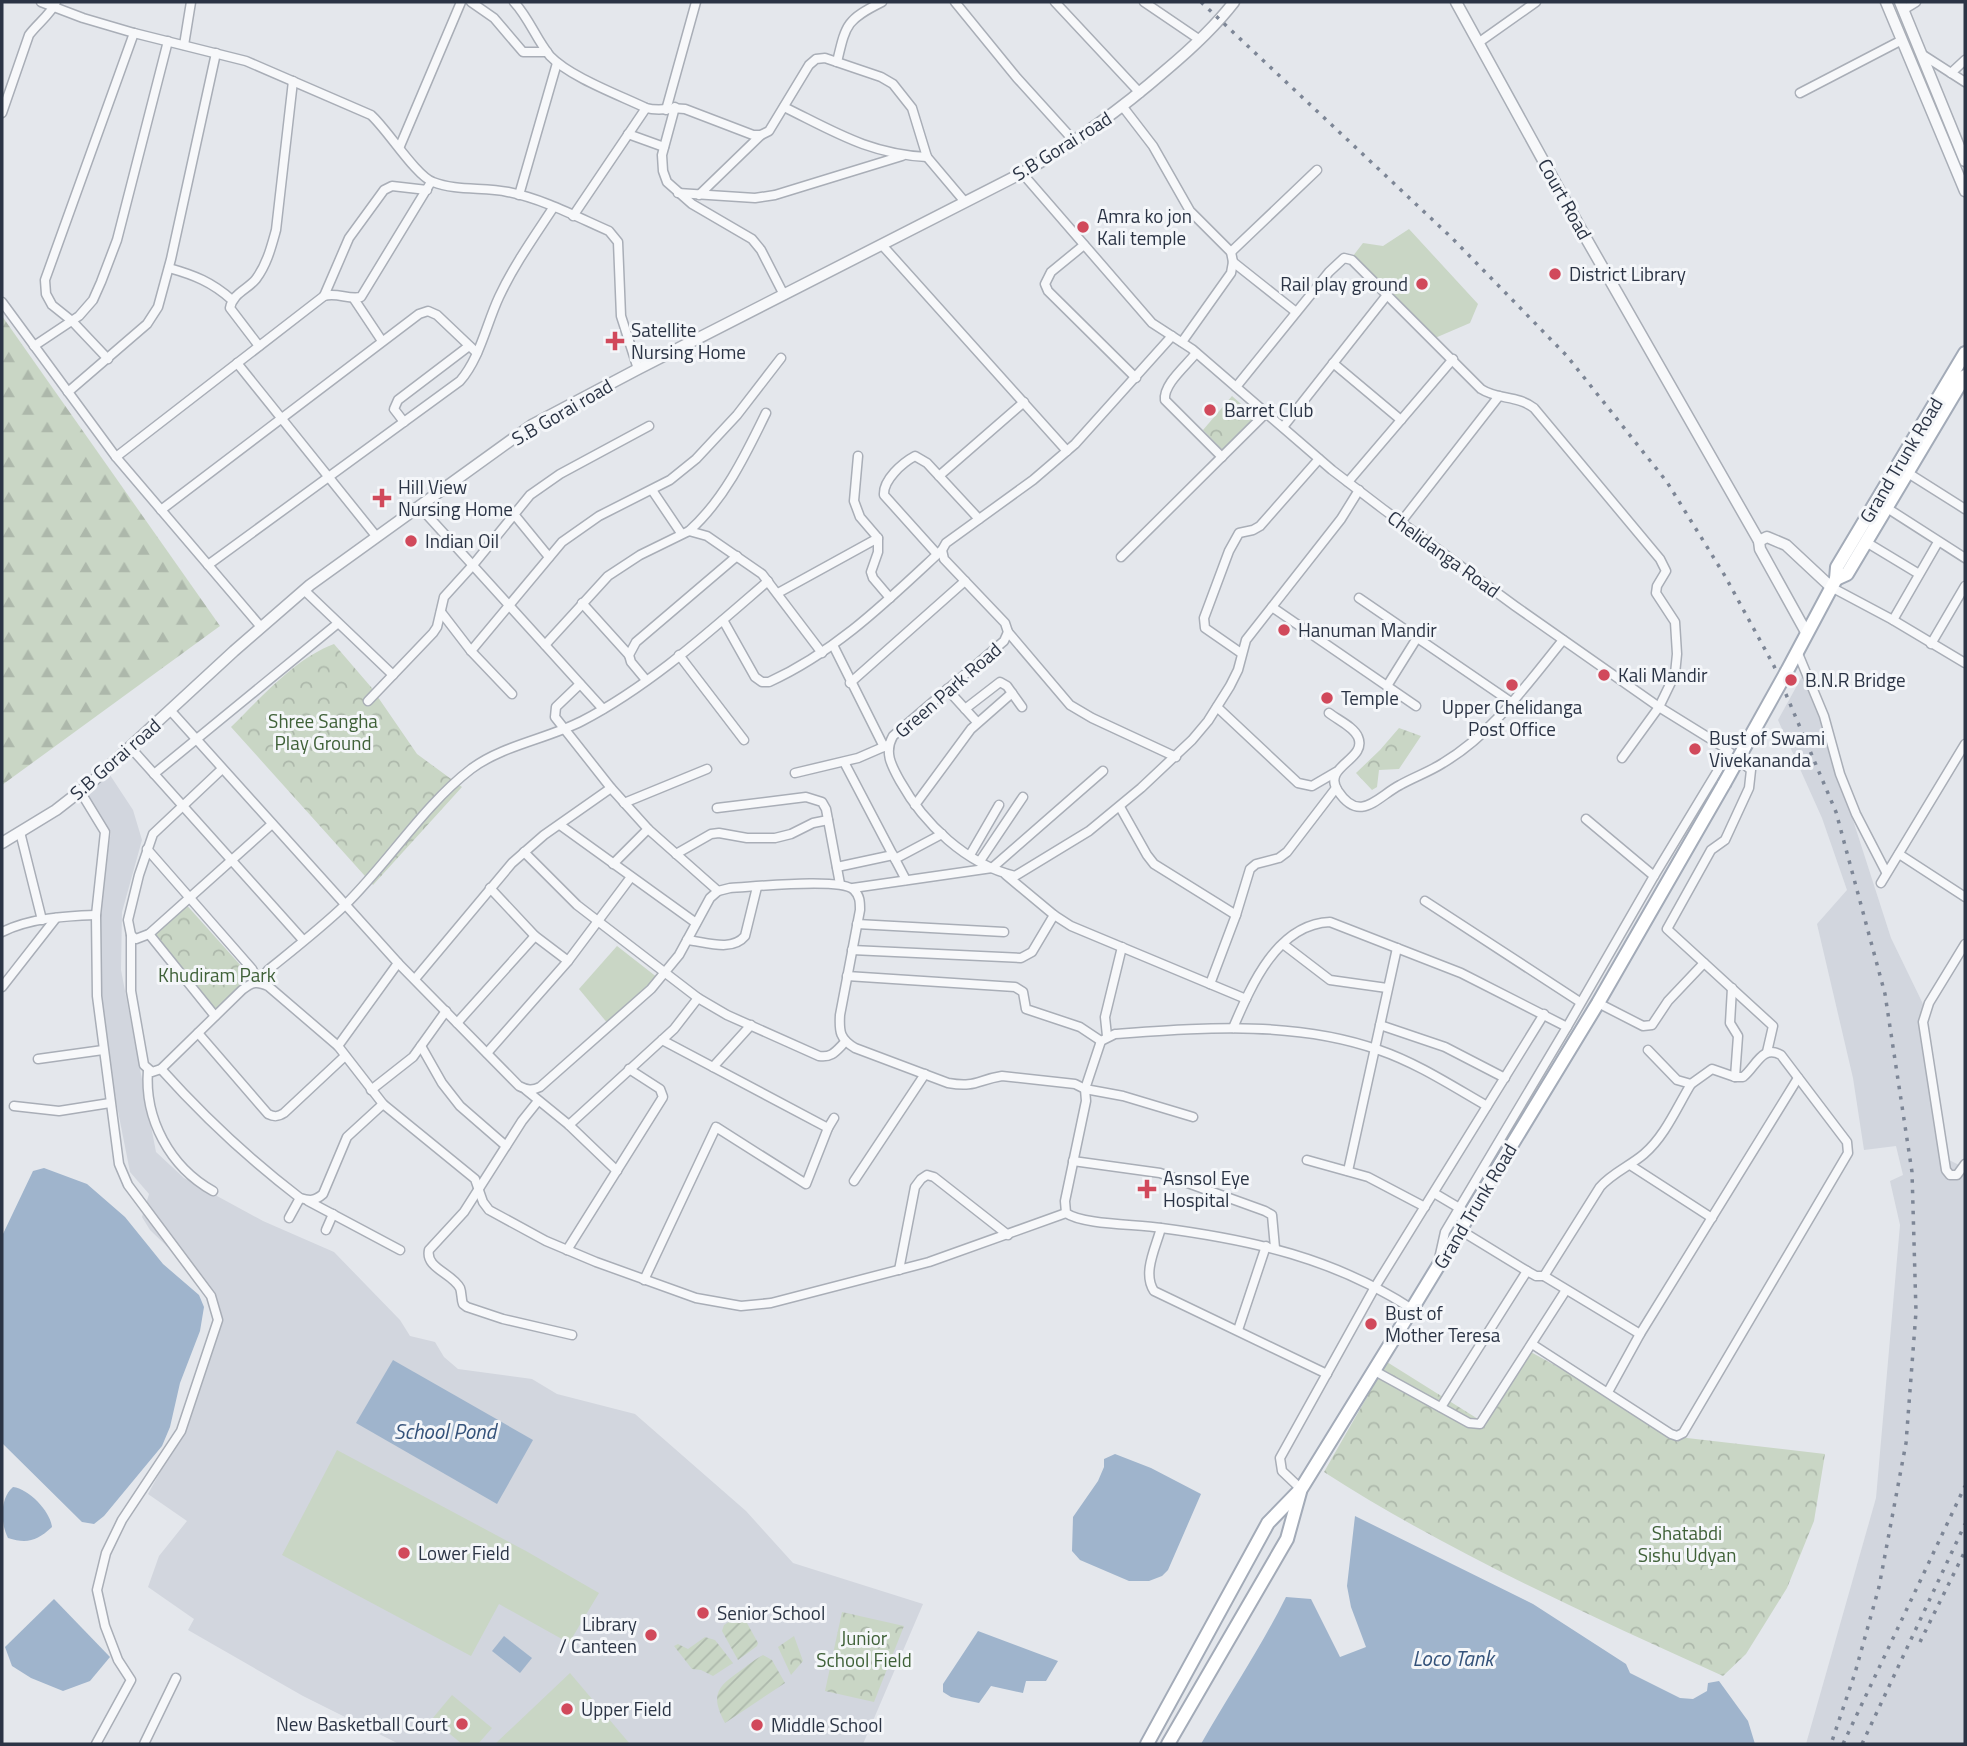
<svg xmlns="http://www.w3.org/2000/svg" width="1967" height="1746" font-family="'Titillium Web',sans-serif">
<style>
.built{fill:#d2d6de}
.grass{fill:#c9d6c5}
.forest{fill:url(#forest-firs)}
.park{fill:url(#park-crowns)}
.garden{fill:url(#garden-furrows)}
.water{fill:#9fb4cc}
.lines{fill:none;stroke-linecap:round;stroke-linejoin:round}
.minor-casing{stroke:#a9aeb7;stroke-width:11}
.tertiary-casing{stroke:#a9aeb7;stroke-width:13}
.primary-casing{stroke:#a3abb8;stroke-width:16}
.minor{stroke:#f7f8fa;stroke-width:8}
.tertiary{stroke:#f7f8fa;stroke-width:10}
.primary{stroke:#fff;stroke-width:12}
.rail{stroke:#7d8696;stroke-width:3.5;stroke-dasharray:3.5 7;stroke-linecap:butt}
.primary-bridge-casing{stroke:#a3abb8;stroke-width:16;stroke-linecap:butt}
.primary-bridge{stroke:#fff;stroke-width:12}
.poi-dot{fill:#d1495b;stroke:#f4f6f9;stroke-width:2.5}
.labels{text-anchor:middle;stroke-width:6;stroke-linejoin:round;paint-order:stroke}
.street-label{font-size:19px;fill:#2b3445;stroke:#f4f6f9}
.poi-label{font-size:19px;fill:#2b3445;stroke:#f4f6f9;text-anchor:start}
.park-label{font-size:19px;fill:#3f6138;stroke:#f4f6f9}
.water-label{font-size:21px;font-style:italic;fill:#34527a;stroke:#f4f6f9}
</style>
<defs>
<pattern id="forest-firs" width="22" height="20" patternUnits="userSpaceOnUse" patternTransform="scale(1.75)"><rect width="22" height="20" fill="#c9d6c5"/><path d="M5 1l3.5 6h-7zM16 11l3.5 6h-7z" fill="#adb8ab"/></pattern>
<pattern id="park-crowns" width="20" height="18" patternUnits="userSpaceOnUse" patternTransform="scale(1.75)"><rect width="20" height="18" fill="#c9d6c5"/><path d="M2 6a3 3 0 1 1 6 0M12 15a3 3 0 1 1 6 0" fill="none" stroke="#adb8ab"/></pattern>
<pattern id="garden-furrows" width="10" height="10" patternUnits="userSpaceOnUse" patternTransform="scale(1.75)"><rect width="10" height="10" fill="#c9d6c5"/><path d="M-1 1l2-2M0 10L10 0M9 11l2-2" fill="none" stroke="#adb8ab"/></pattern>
</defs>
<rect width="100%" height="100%" fill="#e4e7ec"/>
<g class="built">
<polygon points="1805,671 1891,938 1923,1004 1949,1160 1965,1168 1965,1744 1806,1744 1876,1498 1900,1225 1890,1181 1903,1175 1896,1146 1864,1150 1853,1078 1817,924 1847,890 1822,818 1778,720"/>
<polygon points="108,772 133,810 142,840 122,912 121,970 156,1152 184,1178 263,1221 334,1252 400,1320 410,1336 435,1342 444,1357 458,1369 532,1379 557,1394 635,1414 746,1511 793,1563 923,1604 863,1744 399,1744 303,1696 188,1630 194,1619 148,1587 159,1556 187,1521 148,1494 186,1425 218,1320 217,1304 212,1290 150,1230 142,1217 149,1194 130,1172 116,1101 99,995 101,890 111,832 84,792"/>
</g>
<g class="grass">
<polygon points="1409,229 1478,304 1470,323 1435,338 1353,256 1363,243 1383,246"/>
<polygon points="617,946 658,978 609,1025 579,989"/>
<polygon points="337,1450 526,1551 599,1593 569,1643 499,1604 471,1656 282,1555"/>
<polygon points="570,1673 630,1744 495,1744"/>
<polygon points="452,1695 492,1728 478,1744 462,1744 432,1719"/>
</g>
<polygon class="forest" points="2,316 220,626 2,785"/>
<g class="park">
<polygon points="1232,396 1257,418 1225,453 1203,430"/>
<path d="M334 644 371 687 417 754 462 787 373 885 231 727C262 697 294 659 334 644Z"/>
<polygon points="1399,728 1421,736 1399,769 1379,770 1377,787 1372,790 1356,773 1380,750"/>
<polygon points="183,901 251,977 216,1010 151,933"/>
<path d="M1529 1351 1687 1438 1825 1454 1814 1521 1787 1588 1746 1654 1723 1676C1589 1615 1448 1552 1324 1472L1387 1362 1486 1424Z"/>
<polygon points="842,1612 904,1626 874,1702 825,1691"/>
<polygon points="794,1636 803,1661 791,1675 778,1647"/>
</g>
<g class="garden">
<polygon points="742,1614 758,1643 757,1646 738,1660 722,1631 724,1625"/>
<polygon points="705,1637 715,1640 733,1663 713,1676 701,1670 692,1669 674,1646 678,1644 688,1649"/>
<path d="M763 1655 772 1660 785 1683 725 1723C710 1695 717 1687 740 1671 747 1666 755 1659 763 1655Z"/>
</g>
<g class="water">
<polygon points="44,1168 87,1184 125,1217 163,1264 199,1295 204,1307 200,1331 180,1383 170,1427 162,1446 104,1516 94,1524 82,1522 2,1443 2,1236 33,1171"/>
<polygon points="393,1360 533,1440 497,1504 356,1423"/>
<polygon points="1115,1454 1151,1468 1201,1494 1168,1570 1162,1576 1149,1581 1129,1581 1080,1560 1072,1551 1073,1517 1098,1481 1104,1467 1104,1459"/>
<path d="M13 1487C29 1489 50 1511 52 1527 37 1541 27 1544 8 1538 0 1522 0 1498 13 1487Z"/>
<path d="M1355 1516 1533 1604 1626 1664 1630 1673 1680 1698 1693 1699 1707 1691 1708 1683 1719 1681 1748 1721 1755 1744H1201C1229 1695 1261 1647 1286 1597L1311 1599 1340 1657 1366 1647 1351 1607 1347 1586Z"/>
<polygon points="54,1599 110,1657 90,1681 63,1691 31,1678 12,1666 5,1647"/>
<polygon points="978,1631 1058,1661 1046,1681 1026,1681 1023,1693 991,1686 979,1703 951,1697 943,1692 943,1684"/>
<polygon points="504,1636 532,1658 520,1673 492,1651"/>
</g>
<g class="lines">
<defs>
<g id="minor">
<path d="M41 2 83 18 134 33 246 61 371 115C387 129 416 176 433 182 456 191 484 187 508 192 543 199 577 217 609 231L618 242 621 316 638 369"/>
<polyline points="471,2 494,18 523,52 547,52"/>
<path d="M514 2C529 18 536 39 550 56 570 77 619 95 646 108 660 112 671 107 685 109L753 135H761L769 131 809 65 816 59 825 58 881 77 893 84 912 108 927 157 965 202"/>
<polyline points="955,2 1017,78 1075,142"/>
<polyline points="1055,2 1140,93"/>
<polyline points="1144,2 1200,40"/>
<polyline points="1903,10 1916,2"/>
<polyline points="1478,43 1536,2"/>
<polyline points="184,45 191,2"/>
<polyline points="1923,55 1965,82"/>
<path d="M837 62C846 24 846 20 882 2"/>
<polyline points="1951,73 1965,60"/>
<polyline points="1800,93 1902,40"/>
<polyline points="675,107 662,155 663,171 667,182 692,204 752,239 761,250 784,295"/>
<path d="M784 107C835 132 869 154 927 157"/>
<polyline points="1123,107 1153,146 1190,211 1231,252 1233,262 1231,273 1182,342"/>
<polyline points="666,110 696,2"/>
<path d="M2 113 29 35C37 24 51 14 56 2"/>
<polyline points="628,134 664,147"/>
<polyline points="400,146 461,2"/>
<polyline points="1022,173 1152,323 1192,349 1332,470 1383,509 1515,606 1659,707 1722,746 1751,770 1749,788 1725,840 1711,850 1667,929 1773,1026 1767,1052"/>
<polyline points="678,193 755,198 775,195 902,156"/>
<polyline points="519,195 557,63"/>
<polyline points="699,195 761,135"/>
<polyline points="573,216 646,108"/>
<polyline points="882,245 1067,451"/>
<polyline points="1084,245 1051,272 1045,284 1048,291 1136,378"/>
<polyline points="1231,252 1317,170"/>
<polyline points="1233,262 1296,312"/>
<path d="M169 268C194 275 212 282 232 300"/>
<polyline points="324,296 349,238 384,190 392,186 427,190"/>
<polyline points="354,299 382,341"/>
<polyline points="2,302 116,457 261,627"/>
<path d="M1172 336 1075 444 1033 480 946 543 942 550 944 559 1005 623 1008 632 1004 641 893 736C884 752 891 765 900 781 924 824 966 864 1015 876L1089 831 1141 788 1192 740 1208 721 1230 686 1238 670 1246 640 1341 519 1359 490"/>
<polyline points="34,346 79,316 93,300 101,282 117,240 168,41"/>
<path d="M259 346 230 308C233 293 247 290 256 279 267 264 271 248 276 230L293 81"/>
<path d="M1196 353C1187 365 1163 384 1165 400L1222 457"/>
<polyline points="108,359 72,321 52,305 46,294 45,280 134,33"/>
<polyline points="237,363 376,536"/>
<polyline points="1333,363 1401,420"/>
<path d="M1236 387 1329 272 1344 258 1352 260 1481 389C1498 400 1517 395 1534 408L1660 559 1666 571 1657 586 1656 593 1675 622 1677 654 1675 674 1659 707 1622 758"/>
<polyline points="68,392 147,324 158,307 171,259 216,53"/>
<polyline points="404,422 394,409 398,400 469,346"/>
<polyline points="1283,427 1387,295"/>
<polyline points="858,456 854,501 860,517 878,538 878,552 871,572 873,578 890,598"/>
<path d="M116 457 324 296C337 292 348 300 361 297L431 182"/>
<polyline points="1908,473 1965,509"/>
<polyline points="939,476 1024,402"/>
<polyline points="1348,482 1453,359"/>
<polyline points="652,490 681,533"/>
<polyline points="419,506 603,709"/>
<polyline points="1887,508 1965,558"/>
<polyline points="161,510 419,314 428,311 437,315 477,353"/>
<polyline points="513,513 549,557"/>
<polyline points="1401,522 1499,396"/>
<path d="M689 531C724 500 746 454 766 413"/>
<polyline points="1866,542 1919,574"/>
<path d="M937 554 884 495C883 480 902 463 915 456L927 463 979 519"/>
<polyline points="1121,557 1266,413"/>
<path d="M208 565 460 381C480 358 486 325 499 297 514 265 534 237 553 208"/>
<polyline points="1831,587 1893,620 1965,663"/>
<polyline points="304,590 393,675"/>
<polyline points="778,593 878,538"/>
<polyline points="1359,598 1511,702"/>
<polyline points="582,603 629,655"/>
<polyline points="1272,607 1416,706"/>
<polyline points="441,612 471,651 512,694"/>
<path d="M723 620 755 677 762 682H769C837 651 888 600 942 550"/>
<polyline points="1893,620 1938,542"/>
<polyline points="1008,632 1070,705 1092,718 1176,757"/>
<polyline points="1931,644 1965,586"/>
<polyline points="545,645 608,576 640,555 689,531 707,536 762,574 822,653"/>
<polyline points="833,645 884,747"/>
<polyline points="471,651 562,542 599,516 670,480 696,459 737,415 781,358"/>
<polyline points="1797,651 1824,716 1840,774 1856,814 1886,872"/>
<polyline points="1241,653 1205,628 1204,618 1229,551 1239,533 1253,530 1260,526 1319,459"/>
<polyline points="679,655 744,740"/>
<polyline points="646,680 631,662 629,655 636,642 737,556"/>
<polyline points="850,683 965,581"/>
<polyline points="580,684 556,707 555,717 611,788 648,829 718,891"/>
<polyline points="1387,686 1417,638"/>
<polyline points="947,689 977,722"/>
<polyline points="368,701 433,633 437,627 444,597 473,565 530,495 560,474 649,426"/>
<polyline points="1217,707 1298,783 1312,786 1336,772"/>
<polyline points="965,709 1000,682 1007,686 1022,707"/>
<path d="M170 710 398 963 519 1086C527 1090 532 1091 540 1087L651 989 679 955 710 898 718 891 730 888C752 887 841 877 854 890 860 896 860 902 860 910L840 1015C839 1032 840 1039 855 1048L948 1083C976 1088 977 1080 1002 1076L1075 1084 1085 1089 1086 1101 1065 1201 1066 1213C1083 1225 1138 1224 1161 1228 1252 1240 1334 1258 1412 1309"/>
<path d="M1329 713C1338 720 1354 727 1358 737 1368 760 1321 766 1338 791 1360 824 1377 797 1400 785 1414 777 1429 772 1443 763 1492 734 1528 683 1563 640"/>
<polyline points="130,747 303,940"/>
<polyline points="844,762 906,880"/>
<polyline points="222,769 153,834 139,875 128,920 131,935 136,939 149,934 272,824"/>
<polyline points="795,773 858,758 888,745"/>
<polyline points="154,774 337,624"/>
<polyline points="80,791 105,832 96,915 97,996 119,1164 128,1185 211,1296 218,1320 181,1431 122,1520 106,1553 97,1590 105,1626 118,1660 131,1680 96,1744"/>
<polyline points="624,803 707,769"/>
<polyline points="915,805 971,729 1012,693"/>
<polyline points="1120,807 1147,855 1154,864 1236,915"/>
<polyline points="717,808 806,797 822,802 826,809 840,884"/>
<polyline points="1586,819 1654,876"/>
<polyline points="560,825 696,923"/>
<polyline points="20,832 42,920"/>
<path d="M147 849 252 969 259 982 268 970C294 949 321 928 345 905 388 863 423 806 471 769 503 745 547 739 582 721 651 685 710 631 768 581"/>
<path d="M524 852 577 905 698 998 727 1015 819 1056C832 1058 836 1051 845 1042"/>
<polyline points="676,854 711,834 719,833 747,838 775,838 791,834 813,823 828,820"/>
<polyline points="1899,854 1965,897"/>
<polyline points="970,855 999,805"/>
<polyline points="895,859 942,834"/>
<polyline points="980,861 1023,797"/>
<polyline points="613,864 648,829"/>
<polyline points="837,867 893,855"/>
<polyline points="1006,875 1054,915 1071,926 1246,999"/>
<polyline points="1881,883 1965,744"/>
<polyline points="490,888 535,936 568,961"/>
<polyline points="853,888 992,868 1103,771"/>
<polyline points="1425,901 1580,1002"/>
<polyline points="857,924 1004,932"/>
<path d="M2 932C30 918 65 916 96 915"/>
<polyline points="149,934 215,1016"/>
<path d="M131 935V991L144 1065 152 1072 161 1069 242 990C252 982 257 981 268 986L338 1046 383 1104 475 1179 483 1202 489 1210 546 1241 596 1262 696 1298 741 1306 771 1303 929 1262 1066 1213"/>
<path d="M687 940C706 942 732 952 745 936L757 887"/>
<polyline points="1283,944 1330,980 1387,988"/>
<polyline points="1965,944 1929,1003 1923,1022 1946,1170 1950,1175 1957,1175 1965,1164"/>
<polyline points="852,950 1021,958 1032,952 1054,915"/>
<polyline points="847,976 1015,987 1023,992 1026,1009 1080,1027 1101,1041"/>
<polyline points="415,979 512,863 544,835 611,788"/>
<polyline points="1210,984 1236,915 1250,869 1256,864 1279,858 1287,852 1336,788"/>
<polyline points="2,987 56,918"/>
<polyline points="1732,988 1730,1023 1738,1036 1735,1077"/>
<polyline points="1598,1003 1643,1026 1652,1025 1668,1001 1704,963"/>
<polyline points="457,1023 535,936"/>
<polyline points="1380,1025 1445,1047 1505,1078"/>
<path d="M1233 1028C1251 986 1277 924 1330 922L1461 973 1567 1027"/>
<path d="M198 1033 268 1114C274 1117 278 1117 284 1113L345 1056"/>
<polyline points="1107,1036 1105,1017 1122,947"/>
<polyline points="662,1040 828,1128"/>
<polyline points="338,1046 398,963"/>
<polyline points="421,1046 442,1083 460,1106 506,1146"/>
<polyline points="487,1053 568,961 631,877"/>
<polyline points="38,1059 103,1050"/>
<polyline points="713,1067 751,1025"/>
<path d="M161 1069C204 1117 249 1159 300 1198 310 1201 315 1201 323 1194L347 1137 383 1104"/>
<path d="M148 1070C144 1119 170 1167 213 1191"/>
<polyline points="371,1090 413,1057 446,1011"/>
<polyline points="526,1090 569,1125 617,1171"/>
<path d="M538 1101 522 1121 464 1212 429 1250C425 1268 452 1273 460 1288 462 1293 461 1299 463 1304L467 1307 503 1319 572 1335"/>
<polyline points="14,1106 59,1111 110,1103"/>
<path d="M1193 1117 1123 1096 1085 1089 1101 1041 1115 1034C1202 1028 1294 1020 1379 1050 1417 1063 1452 1086 1487 1106"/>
<polyline points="569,1125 674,1029 698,998"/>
<polyline points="1307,1160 1368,1177 1425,1207"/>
<polyline points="1073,1161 1160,1173 1265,1211 1272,1215 1275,1248"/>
<polyline points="1630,1165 1712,1218"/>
<polyline points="1348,1171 1397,948"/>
<polyline points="854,1181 925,1074"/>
<polyline points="1434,1193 1461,1209"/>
<polyline points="308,1201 400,1250"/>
<polyline points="289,1218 300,1198"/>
<path d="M1161 1228C1156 1247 1142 1273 1154 1291L1327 1374"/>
<polyline points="326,1230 333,1214"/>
<path d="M1460 1230 1527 1271 1536 1276H1544L1600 1187C1612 1173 1630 1166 1644 1154 1665 1136 1677 1107 1691 1084"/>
<polyline points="567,1250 663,1097 660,1089 629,1069"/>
<polyline points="1439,1259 1445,1232 1567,1027 1654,876 1729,752"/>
<polyline points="899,1270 915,1187 921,1179 927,1175 934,1177 1008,1235"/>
<polyline points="1544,1276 1640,1334"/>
<polyline points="644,1280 716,1127 806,1184 828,1128 834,1118"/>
<polyline points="1238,1330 1266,1246"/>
<path d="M1532 1344 1671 1434 1677 1436 1683 1433 1848 1153 1847 1142 1781 1055C1762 1044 1756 1067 1743 1077H1735L1712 1069 1691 1084 1677 1080 1648 1050"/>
<polyline points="1373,1370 1469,1423 1480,1424 1566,1290"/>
<polyline points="1608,1392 1640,1334 1798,1078"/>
<polyline points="1441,1407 1527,1271"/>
<polyline points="1301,1489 1282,1471 1280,1458 1375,1287 1544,1014"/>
<polyline points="144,1744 176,1678"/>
</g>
<g id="tertiary">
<polyline points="1456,2 1583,233 1759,541 1760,549 1806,632"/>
<polyline points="1886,2 1965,191"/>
<polyline points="1900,2 1965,161"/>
<polyline points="1759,541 1767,537 1786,545 1831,587"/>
<path d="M2 843 56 810 92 782 234 651 310 585 532 425 638 369 1022 173C1076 142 1119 111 1166 70 1191 49 1214 28 1234 2"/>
</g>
<g id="primary">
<polyline points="1965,353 1837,567 1836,579 1847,574 1965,376"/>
<polyline points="1787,671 1836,579"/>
<polyline points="1147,1744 1268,1523 1301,1489 1412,1309 1598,1003 1724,784"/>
<polyline points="1168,1744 1287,1539 1300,1492"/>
</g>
</defs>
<use href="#minor" class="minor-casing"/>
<use href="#tertiary" class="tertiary-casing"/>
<use href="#primary" class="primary-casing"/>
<use href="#minor" class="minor"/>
<use href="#tertiary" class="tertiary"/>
<use href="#primary" class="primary"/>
<g class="rail">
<polyline points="1201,2 1453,239 1567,356 1667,482 1725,576 1774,666 1836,812 1885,994 1912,1172 1916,1312 1906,1443 1879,1587 1855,1673 1831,1744"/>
<polyline points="1920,1642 1965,1551"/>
<polyline points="1843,1744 1965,1486"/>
<polyline points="1862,1744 1965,1524"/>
</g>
<defs>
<polyline id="primary-bridge" points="1724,784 1787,671"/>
</defs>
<use href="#primary-bridge" class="primary-bridge-casing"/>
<use href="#primary-bridge" class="primary-bridge"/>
</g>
<g class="poi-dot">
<circle cx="1083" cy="227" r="7"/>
<circle cx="1555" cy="274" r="7"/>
<circle cx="1422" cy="284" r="7"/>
<path d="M611.5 330.5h7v7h7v7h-7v7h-7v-7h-7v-7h7z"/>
<circle cx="1210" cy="410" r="7"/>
<path d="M378.5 487.5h7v7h7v7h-7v7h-7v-7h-7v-7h7z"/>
<circle cx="411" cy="541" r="7"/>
<circle cx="1284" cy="630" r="7"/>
<circle cx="1604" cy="675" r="7"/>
<circle cx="1791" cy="680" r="7"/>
<circle cx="1512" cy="685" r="7"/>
<circle cx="1327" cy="698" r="7"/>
<circle cx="1695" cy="749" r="7"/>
<path d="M1143.5 1178.5h7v7h7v7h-7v7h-7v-7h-7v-7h7z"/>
<circle cx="1371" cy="1324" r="7"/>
<circle cx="404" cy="1553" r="7"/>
<circle cx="703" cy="1613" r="7"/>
<circle cx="651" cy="1635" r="7"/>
<circle cx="567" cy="1709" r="7"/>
<circle cx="462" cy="1724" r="7"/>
<circle cx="757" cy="1725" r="7"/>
</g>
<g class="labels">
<g class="street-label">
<text transform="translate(1062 146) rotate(-32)" y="7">S.B Gorai road</text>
<text transform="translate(1565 199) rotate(61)" y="7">Court Road</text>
<text transform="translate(562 412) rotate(-30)" y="7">S.B Gorai road</text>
<text transform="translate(1901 460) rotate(-59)" y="7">Grand Trunk Road</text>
<text transform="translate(1444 554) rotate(36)" y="7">Chelidanga Road</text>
<text transform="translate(948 690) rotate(-41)" y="7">Green Park Road</text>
<text transform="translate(115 759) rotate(-41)" y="7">S.B Gorai road</text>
<text transform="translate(1475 1206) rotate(-59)" y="7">Grand Trunk Road</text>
</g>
<g class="poi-label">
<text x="1097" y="223">Amra ko jon<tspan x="1097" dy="22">Kali temple</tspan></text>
<text x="1569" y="281">District Library</text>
<text x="1408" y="291" text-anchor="end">Rail play ground</text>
<text x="631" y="337">Satellite<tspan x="631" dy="22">Nursing Home</tspan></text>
<text x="1224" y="417">Barret Club</text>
<text x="398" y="494">Hill View<tspan x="398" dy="22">Nursing Home</tspan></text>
<text x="425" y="548">Indian Oil</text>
<text x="1298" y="637">Hanuman Mandir</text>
<text x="1618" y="682">Kali Mandir</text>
<text x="1805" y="687">B.N.R Bridge</text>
<text x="1341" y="705">Temple</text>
<text x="1512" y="714" text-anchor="middle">Upper Chelidanga<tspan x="1512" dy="22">Post Office</tspan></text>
<text x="1709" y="745">Bust of Swami<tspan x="1709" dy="22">Vivekananda</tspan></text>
<text x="1163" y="1185">Asnsol Eye<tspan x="1163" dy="22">Hospital</tspan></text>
<text x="1385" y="1320">Bust of<tspan x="1385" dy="22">Mother Teresa</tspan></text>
<text x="418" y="1560">Lower Field</text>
<text x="717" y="1620">Senior School</text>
<text x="637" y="1631" text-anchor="end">Library<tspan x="637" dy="22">/ Canteen</tspan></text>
<text x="581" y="1716">Upper Field</text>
<text x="448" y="1731" text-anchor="end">New Basketball Court</text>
<text x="771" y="1732">Middle School</text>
</g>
<g class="park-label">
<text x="323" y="728">Shree Sangha<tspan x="323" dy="22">Play Ground</tspan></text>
<text x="217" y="982">Khudiram Park</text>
<text x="1687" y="1540">Shatabdi<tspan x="1687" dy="22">Sishu Udyan</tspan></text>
<text x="864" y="1645">Junior<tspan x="864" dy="22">School Field</tspan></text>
</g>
<g class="water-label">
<text x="445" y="1439">School Pond</text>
<text x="1453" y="1666">Loco Tank</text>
</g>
</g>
<rect width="1967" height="1746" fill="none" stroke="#2b3445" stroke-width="7"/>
</svg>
